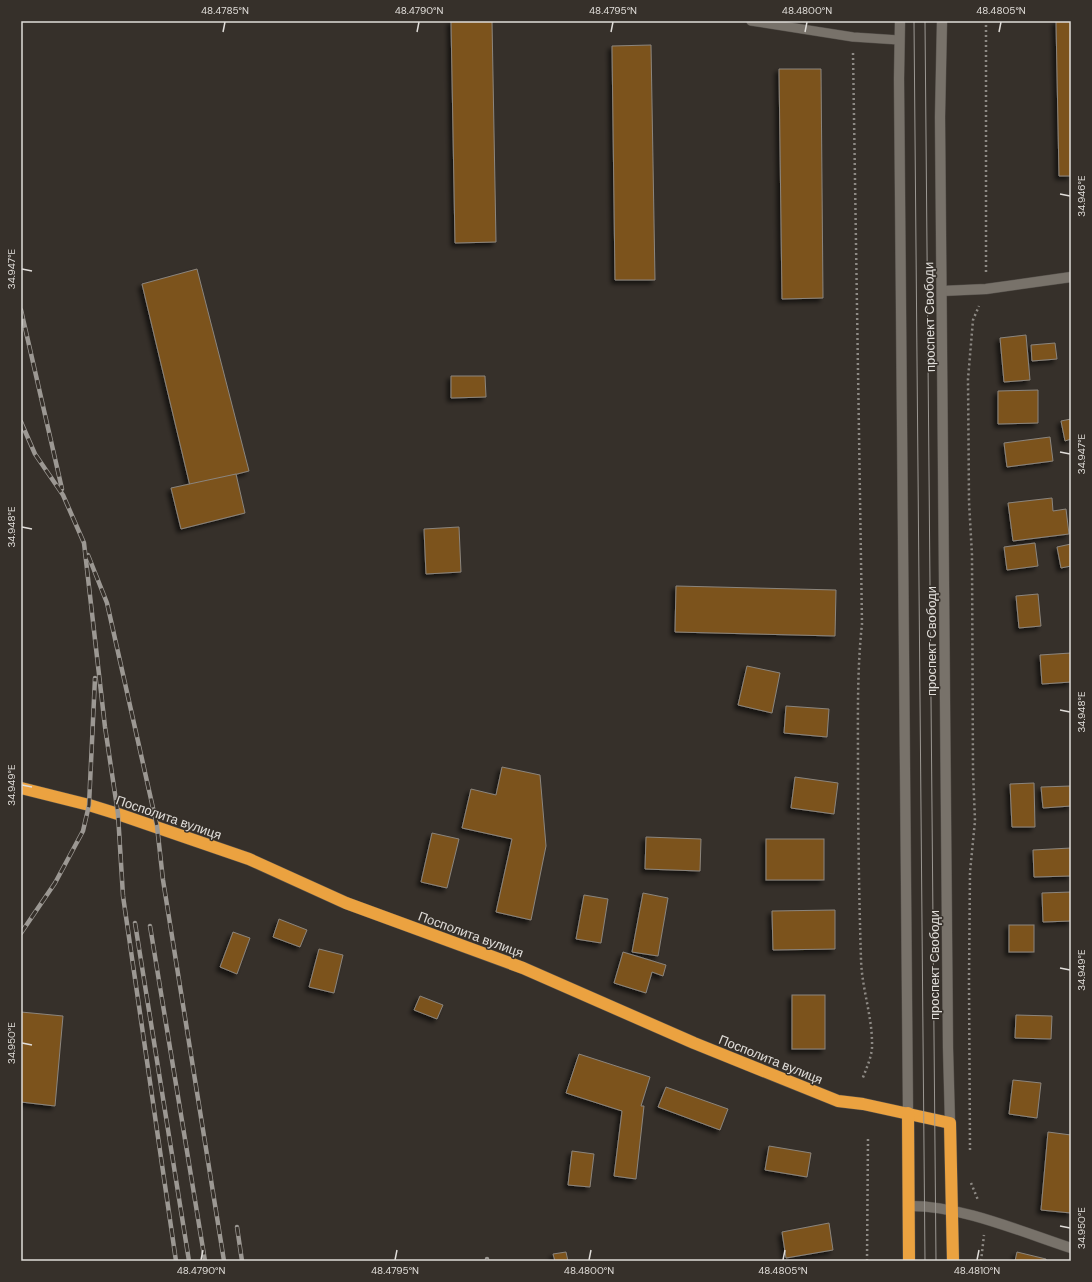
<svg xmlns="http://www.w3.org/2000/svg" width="1092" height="1282" font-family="'DM Sans',sans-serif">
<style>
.building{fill:#7c531e;stroke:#8b857d;filter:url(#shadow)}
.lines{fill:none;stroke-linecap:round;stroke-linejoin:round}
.lane-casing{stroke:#544f4a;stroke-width:10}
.street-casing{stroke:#544f4a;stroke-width:11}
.secondary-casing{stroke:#544f4a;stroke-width:11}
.highway-casing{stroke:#544f4a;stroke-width:13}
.path{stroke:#8e8a85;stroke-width:2.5;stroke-dasharray:2 3;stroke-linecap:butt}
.lane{stroke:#78726a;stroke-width:9}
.street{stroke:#78726a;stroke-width:10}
.secondary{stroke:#78726a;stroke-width:10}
.highway{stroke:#eba240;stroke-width:12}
.tram{stroke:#9c9893;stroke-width:1}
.rail-casing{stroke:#9c9893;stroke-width:4.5}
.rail{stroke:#36302a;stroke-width:3;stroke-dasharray:9;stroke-linecap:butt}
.ticks{fill:none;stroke:#e0ddd9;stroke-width:1.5}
.labels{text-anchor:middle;stroke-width:3;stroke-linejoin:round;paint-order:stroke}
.street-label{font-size:13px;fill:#e0ddd9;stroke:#36302a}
.neatline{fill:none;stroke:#e0ddd9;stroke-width:1.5}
.ticks-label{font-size:10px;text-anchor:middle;fill:#e0ddd9}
</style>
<defs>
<filter id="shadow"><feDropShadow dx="-3.5" dy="3.5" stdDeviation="2" flood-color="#0009"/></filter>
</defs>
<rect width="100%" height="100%" fill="#36302a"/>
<g class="building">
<polygon points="451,21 492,21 496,242 455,243"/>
<polygon points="1056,21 1071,21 1071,176 1059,176"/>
<polygon points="651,45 655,280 615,280 612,46"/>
<polygon points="779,69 821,69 823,298 782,299"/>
<polygon points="197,269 249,471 190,486 142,284"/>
<polygon points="1026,335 1030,380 1004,382 1000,338"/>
<polygon points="1055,343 1057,359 1032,361 1031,345"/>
<polygon points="451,376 485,376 486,397 451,398"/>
<polygon points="1038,390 1038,423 998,424 998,391"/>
<polygon points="1071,419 1071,439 1065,441 1061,421"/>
<polygon points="1050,437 1053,461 1007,467 1004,443"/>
<polygon points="236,474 245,513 181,529 171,488"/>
<polygon points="1052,498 1053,511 1066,509 1069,534 1013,541 1008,503"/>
<polygon points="459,527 461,572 426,574 424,529"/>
<polygon points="1035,543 1038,566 1007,570 1004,547"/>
<polygon points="1071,544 1071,566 1061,568 1057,547"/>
<polygon points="676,586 836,590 835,636 675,632"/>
<polygon points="1038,594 1041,626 1019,628 1016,596"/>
<polygon points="1071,653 1071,682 1042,684 1040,655"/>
<polygon points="747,666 780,673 772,713 738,705"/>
<polygon points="786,706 829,709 827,737 784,733"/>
<polygon points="502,767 540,775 546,846 531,920 496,912 512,839 462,828 471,789 496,795"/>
<polygon points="795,777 838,783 834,814 791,808"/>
<polygon points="1034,783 1035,827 1012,827 1010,784"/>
<polygon points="1071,786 1071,806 1043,808 1041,787"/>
<polygon points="432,833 459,839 447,888 421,882"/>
<polygon points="646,837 701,839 700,871 645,869"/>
<rect x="766" y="839" width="58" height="41"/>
<polygon points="1071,848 1071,876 1034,877 1033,850"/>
<polygon points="1071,892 1071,921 1043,922 1042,893"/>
<polygon points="643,893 668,898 658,956 632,952"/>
<polygon points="584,895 608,899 601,943 576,939"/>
<polygon points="835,910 835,949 773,950 772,911"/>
<polygon points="279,919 307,930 300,947 273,937"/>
<rect x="1009" y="925" width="25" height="27"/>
<polygon points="233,932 250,938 237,974 220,967"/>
<polygon points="319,949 343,955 334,993 309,987"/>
<polygon points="623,952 666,965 663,976 652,972 646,993 614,983"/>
<rect x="792" y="995" width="33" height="54"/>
<polygon points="420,996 443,1005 437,1019 414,1010"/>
<polygon points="21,1012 63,1016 55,1106 21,1102"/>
<polygon points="1016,1015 1052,1016 1051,1039 1015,1038"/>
<polygon points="579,1054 650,1077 641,1106 644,1106 636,1179 614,1176 622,1111 566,1093"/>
<polygon points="1013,1080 1041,1083 1037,1118 1009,1114"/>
<polygon points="666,1087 728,1109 720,1130 658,1107"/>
<polygon points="1048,1132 1071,1135 1071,1213 1041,1210"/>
<polygon points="769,1146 811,1153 807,1177 765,1170"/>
<polygon points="572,1151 594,1154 590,1187 568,1185"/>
<polygon points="829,1223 833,1250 786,1258 782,1232"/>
<polygon points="566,1252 568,1261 555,1261 553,1254"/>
<polygon points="1017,1252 1046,1259 1046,1261 1015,1261"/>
</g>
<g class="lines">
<defs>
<polyline id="lane" points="751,21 853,37 899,40"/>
<g id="street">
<polyline points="942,291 986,289 1071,277"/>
<path d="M908 1206C960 1205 1022 1232 1071 1248"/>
</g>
<g id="secondary">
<polyline points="900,21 899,79 908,1113"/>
<polyline points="942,21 940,117 948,1048 950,1123"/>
</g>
<g id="highway">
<polyline points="21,788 89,805 118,814 249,859 346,903 523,968 694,1043 838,1101 863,1104 950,1123 953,1261"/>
<polyline points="908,1113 909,1261"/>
</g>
</defs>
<use href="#lane" class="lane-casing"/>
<use href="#street" class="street-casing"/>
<use href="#secondary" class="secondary-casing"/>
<use href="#highway" class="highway-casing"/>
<g class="path">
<path d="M853 53 862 624C857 670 858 716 858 763 858 829 859 895 861 960 862 990 873 1018 872 1048 871 1059 866 1069 862 1080"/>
<polyline points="986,272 986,21"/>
<polyline points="970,1150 969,980 970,872 975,821 973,771 972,555 969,502 968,379 973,320 979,306"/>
<polyline points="971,1183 978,1200"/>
<polyline points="867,1261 868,1138"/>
<polyline points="981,1261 984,1235"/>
</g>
<use href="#lane" class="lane"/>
<use href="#street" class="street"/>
<use href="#secondary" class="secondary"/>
<use href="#highway" class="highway"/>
<g class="tram">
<polyline points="914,21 925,1261"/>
<polyline points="925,21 936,1261"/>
</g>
<defs>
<g id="rail">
<polyline points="21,310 62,489"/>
<polyline points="21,422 35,454 63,495 84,543 105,727 118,814 123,896 176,1261"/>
<polyline points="88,555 107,603 157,826 163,880 224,1261"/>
<polyline points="135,923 189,1261"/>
<polyline points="150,926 205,1261"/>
<polyline points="21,933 55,883 83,831 89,805 95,678"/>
<polyline points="237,1227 242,1261"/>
<polyline points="487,1259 487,1261"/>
</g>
</defs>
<use href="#rail" class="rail-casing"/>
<use href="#rail" class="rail"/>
</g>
<path class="ticks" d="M223 32 225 22M417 32 419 22M611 32 613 22M805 32 807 22M999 32 1001 22M1060 194 1070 196M22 269 32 271M1060 452 1070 454M22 527 32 529M1060 710 1070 712M22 785 32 787M1060 968 1070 970M22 1043 32 1045M1060 1226 1070 1228M201 1260 203 1250M395 1260 397 1250M589 1260 591 1250M783 1260 785 1250M977 1260 979 1250"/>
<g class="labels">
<g class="street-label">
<text transform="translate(929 317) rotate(-91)" y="5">проспект Свободи</text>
<text transform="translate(931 641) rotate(-90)" y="5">проспект Свободи</text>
<text transform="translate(169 817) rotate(19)" y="5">Посполита вулиця</text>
<text transform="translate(471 934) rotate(20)" y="5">Посполита вулиця</text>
<text transform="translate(934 965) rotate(-90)" y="5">проспект Свободи</text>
<text transform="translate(771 1059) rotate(22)" y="5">Посполита вулиця</text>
</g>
</g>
<rect width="1092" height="1282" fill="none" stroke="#36302a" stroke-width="44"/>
<rect x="22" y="22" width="1048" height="1238" class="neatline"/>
<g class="ticks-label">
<text x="225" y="14">48.4785°N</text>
<text x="419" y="14">48.4790°N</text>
<text x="613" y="14">48.4795°N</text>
<text x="807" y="14">48.4800°N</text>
<text x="1001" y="14">48.4805°N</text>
<text transform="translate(1081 196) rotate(-90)" y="4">34.946°E</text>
<text transform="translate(11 269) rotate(-90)" y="4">34.947°E</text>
<text transform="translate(1081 454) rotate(-90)" y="4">34.947°E</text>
<text transform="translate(11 527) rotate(-90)" y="4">34.948°E</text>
<text transform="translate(1081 712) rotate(-90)" y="4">34.948°E</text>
<text transform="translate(11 785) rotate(-90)" y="4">34.949°E</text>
<text transform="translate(1081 970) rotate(-90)" y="4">34.949°E</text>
<text transform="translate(11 1043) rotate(-90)" y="4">34.950°E</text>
<text transform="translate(1081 1228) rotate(-90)" y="4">34.950°E</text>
<text x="201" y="1274">48.4790°N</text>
<text x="395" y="1274">48.4795°N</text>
<text x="589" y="1274">48.4800°N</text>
<text x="783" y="1274">48.4805°N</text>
<text x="977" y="1274">48.4810°N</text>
</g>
</svg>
